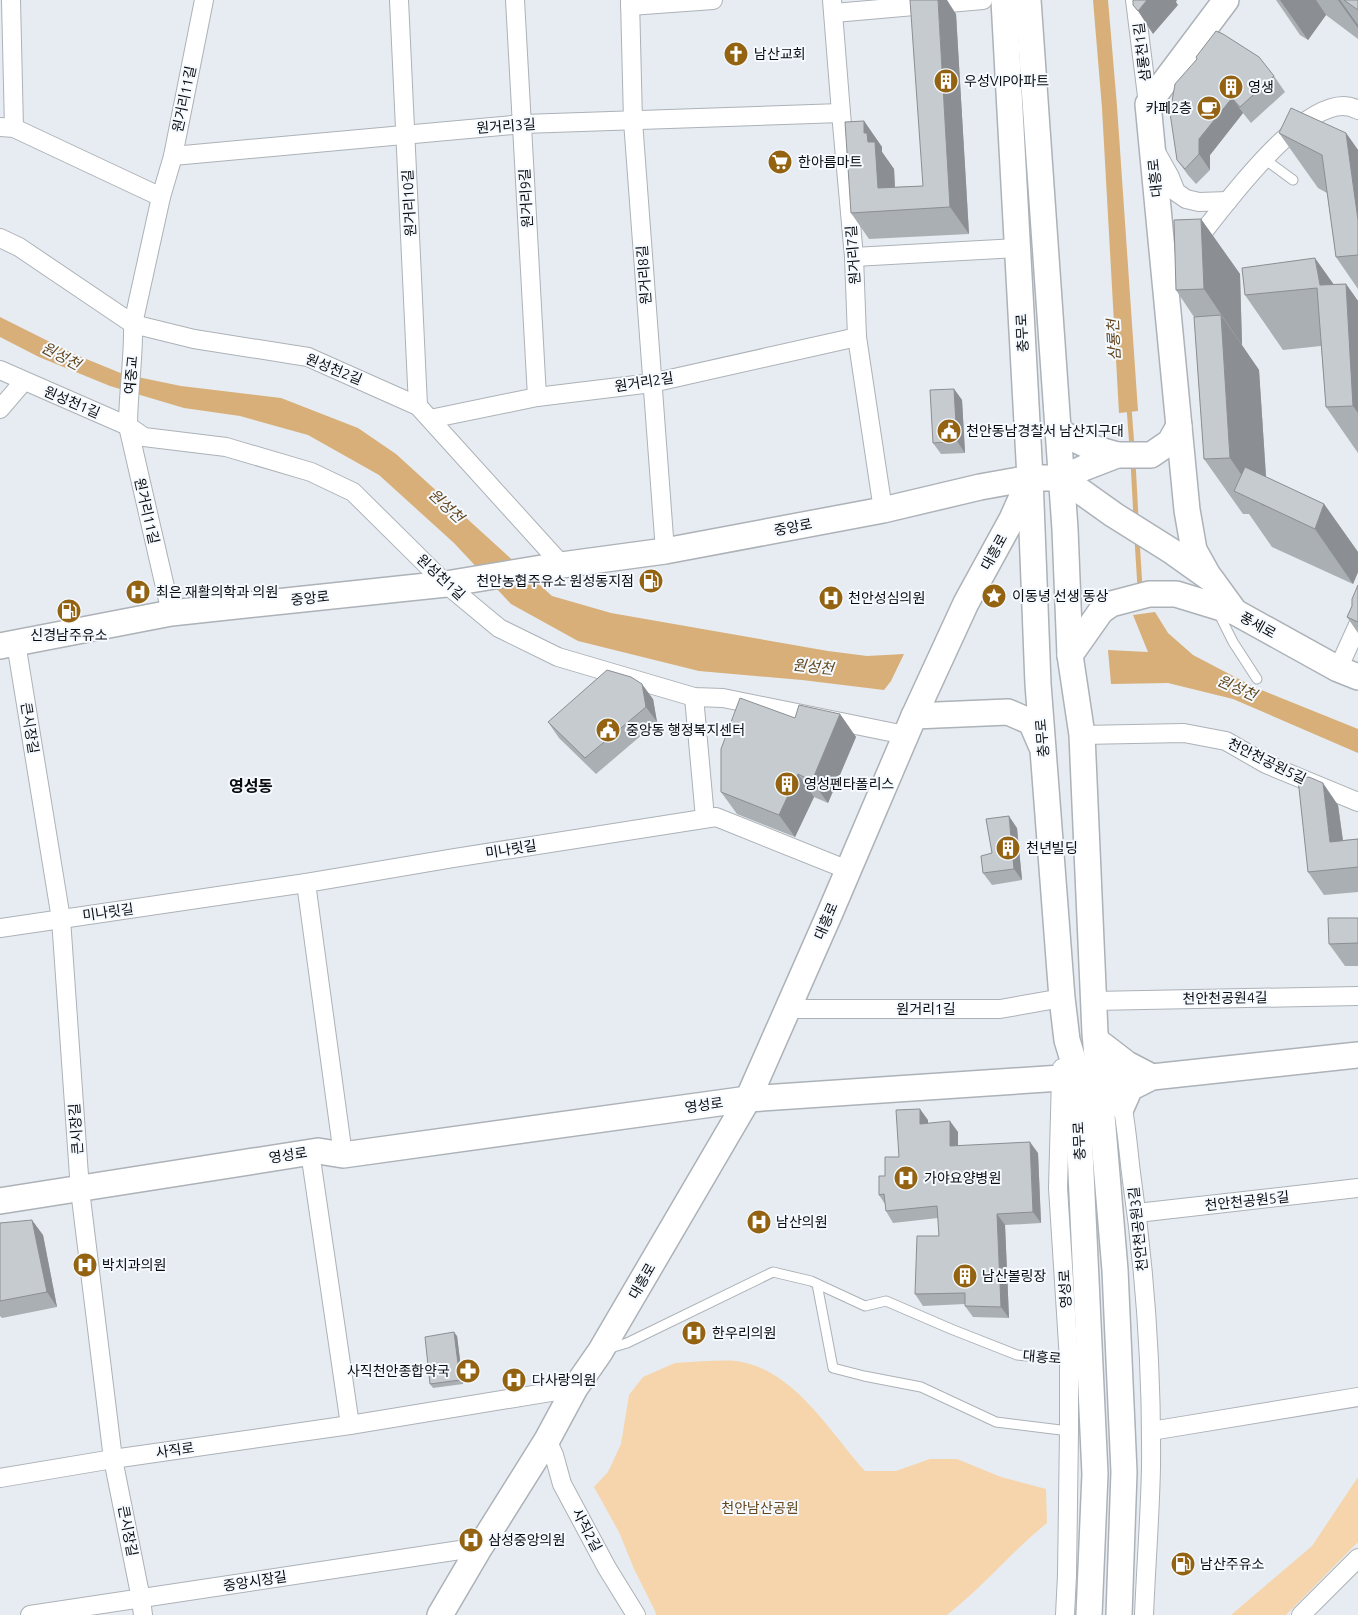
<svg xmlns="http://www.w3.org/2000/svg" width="1358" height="1615" font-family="Ubuntu,'Noto Sans KR',sans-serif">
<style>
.green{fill:#f6d5ac}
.water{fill:#d8af78}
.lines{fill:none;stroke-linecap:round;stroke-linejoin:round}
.stream{stroke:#d8af78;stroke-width:5}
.lane-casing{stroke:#acb2b7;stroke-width:11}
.street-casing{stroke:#acb2b7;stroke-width:20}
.secondary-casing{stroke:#acb2b7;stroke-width:28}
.lane{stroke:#fff;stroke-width:9}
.street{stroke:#fff;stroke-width:18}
.secondary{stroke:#fff;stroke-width:25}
.wall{fill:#aaafb3}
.shaded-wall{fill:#8b8e92}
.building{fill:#c6cbd0;stroke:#8b8e92}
.labels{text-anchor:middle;stroke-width:4;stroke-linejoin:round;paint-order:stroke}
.street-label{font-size:14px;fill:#0b0c0e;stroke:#f4faff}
.poi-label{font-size:14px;fill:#0b0c0e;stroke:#f4faff;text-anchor:start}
.park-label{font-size:14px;fill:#64471d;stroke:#f4faff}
.water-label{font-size:15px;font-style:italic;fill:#63461c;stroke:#f4faff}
.quarter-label{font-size:16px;font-weight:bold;fill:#0b0c0e;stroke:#f4faff}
</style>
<rect width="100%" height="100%" fill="#e6ecf1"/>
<g class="green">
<path d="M706 1361C716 1361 726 1360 736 1361 795 1369 829 1432 865 1471H896L930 1459H957L1001 1477 1046 1489 1047 1523C1012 1551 983 1587 947 1615H656L655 1611 634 1569 619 1532 594 1487 608 1472 621 1444 629 1395 643 1377 675 1363Z"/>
<polygon points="1358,1477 1358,1542 1355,1545 1286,1615 1231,1615 1312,1546"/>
</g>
<g class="water">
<polygon points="1093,0 1108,0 1117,106 1138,411 1119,413 1102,108"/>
<polygon points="0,317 74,354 123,374 181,386 281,398 358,428 396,454 552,596 611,613 828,651 867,656 904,654 891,681 884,690 802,680 699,671 578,641 511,604 454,543 379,475 308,435 240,416 184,408 110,386 39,357 0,337"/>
<polygon points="1155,612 1168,633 1193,655 1254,687 1358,729 1358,753 1233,699 1168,683 1111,684 1108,650 1148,652 1133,615"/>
</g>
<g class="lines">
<g class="stream">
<polyline points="1129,407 1132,448"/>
<polyline points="1133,462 1136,518"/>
<polyline points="1137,539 1140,588"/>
</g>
<defs>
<g id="lane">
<polyline points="1263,158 1293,180"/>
<polyline points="1218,612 1233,642 1257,679"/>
<polyline points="817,1284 833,1368 864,1376 921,1387 996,1422 1069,1431"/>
<polyline points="607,1349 627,1343 773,1272 811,1281 865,1306 886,1301 951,1329 1017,1355 1069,1360"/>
</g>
<g id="street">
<polyline points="11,0 14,128"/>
<polyline points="399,0 418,406"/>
<polyline points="515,0 537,397"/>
<polyline points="630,0 633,121 665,551"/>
<polyline points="832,0 841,113 854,257 857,337 883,510"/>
<polyline points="1135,0 1148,104"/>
<polyline points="630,6 713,0"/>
<polyline points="834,13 983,0"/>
<polyline points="0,127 14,128 161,197"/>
<polyline points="1156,152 1170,177 1176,192 1186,199 1199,202 1228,201"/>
<polyline points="173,156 523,124 841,113"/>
<polyline points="0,238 19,247 133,324 194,339 308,357 418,406 562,565"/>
<path d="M1193 245C1219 213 1311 82 1358 110"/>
<polyline points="854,257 1017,248"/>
<polyline points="0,370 128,426 144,437 226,447 311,472 353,492 446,584 499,628 558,657 694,697 723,698 905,735"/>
<polyline points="0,409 24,381"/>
<polyline points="430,419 537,397 652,383 857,337"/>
<path d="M171 613 128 426C128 392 134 358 133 324L161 197 173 156 204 0"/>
<polyline points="16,643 61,919 80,1190 113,1459 141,1599 143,1615"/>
<polyline points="1338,669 1358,625"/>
<polyline points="694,697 705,818"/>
<polyline points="1082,735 1184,733 1226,741 1266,764 1358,802"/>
<polyline points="306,883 343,1155"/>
<polyline points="0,928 306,883 454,858 716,817 848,870"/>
<polyline points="1093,1001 1358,996"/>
<polyline points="788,1009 1000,1009 1062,998"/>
<path d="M1103 1048C1124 1085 1126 1131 1131 1173 1145 1270 1152 1369 1151 1467 1150 1517 1146 1566 1144 1615"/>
<polyline points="1062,1068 1061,1078 1058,1188 1069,1360 1069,1431 1067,1575 1065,1615"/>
<polyline points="310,1152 350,1425"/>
<polyline points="1137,1213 1358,1188"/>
<polyline points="1151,1431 1358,1397"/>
<polyline points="547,1440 554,1455 562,1484 607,1568 636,1615"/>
<polyline points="0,1478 113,1459 350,1425 575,1388"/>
<polyline points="30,1615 480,1547"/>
<polyline points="1301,1615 1358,1558"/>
</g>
<g id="secondary">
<polyline points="1004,0 1030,478 1038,684 1062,998 1067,1040 1074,1063 1077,1086 1095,1474 1089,1615"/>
<polyline points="1028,0 1065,529 1070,655 1082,735 1095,1033 1115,1270 1124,1472 1119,1615"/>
<polyline points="1059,432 1093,448 1117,455"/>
<polyline points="1062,478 1086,467 1117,455 1151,455 1170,442 1179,426"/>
<polyline points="1208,575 1194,550 1187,510 1148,104 1226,0"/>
<polyline points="0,646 171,613 446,584 554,566 665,551 883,510 980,487 1030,478 1062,478 1114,515 1173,552 1211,579 1235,612 1338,669 1358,677"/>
<polyline points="1070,655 1101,611 1111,604 1149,594 1176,594 1235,612"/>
<polyline points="914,716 1008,712 1031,722 1041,745"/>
<polyline points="1101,1044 1127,1064 1152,1077"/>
<polyline points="1122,1106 1130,1088 1152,1077 1358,1055"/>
<polyline points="0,1201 318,1151 343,1155 748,1099 1061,1078"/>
<polyline points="440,1615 480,1547 547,1440 575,1388 600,1352 748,1099 830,913 914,716 966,603 1012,519 1028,483"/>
</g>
</defs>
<use href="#lane" class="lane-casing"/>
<use href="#street" class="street-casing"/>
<use href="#secondary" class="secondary-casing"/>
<use href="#lane" class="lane"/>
<use href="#street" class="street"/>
<use href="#secondary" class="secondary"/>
</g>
<g class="wall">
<polygon points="1276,0 1358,0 1358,39 1326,15 1308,40 1300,35"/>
<polygon points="956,14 969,234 869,239 851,213 864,121 882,147 882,152 894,169 895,187 923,186"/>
<polygon points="1197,59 1274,76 1285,92 1251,123 1243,113 1210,155 1210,170 1196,184 1188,175 1177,160"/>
<polygon points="1279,133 1346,133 1358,150 1358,289 1336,257 1327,193 1318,188"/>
<polygon points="1201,219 1240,274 1242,345 1259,370 1266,477 1324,504 1358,552 1358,572 1353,584 1272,547 1249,514 1243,514 1204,459 1194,317 1176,290"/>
<polygon points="1334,284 1346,284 1358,301 1358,453 1326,407 1321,346 1283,350 1245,295"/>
<polygon points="954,389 962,400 965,453 941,454 933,443"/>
<polygon points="1358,585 1358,633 1347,617 1352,606"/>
<polygon points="653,699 657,722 596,774 559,738 548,722"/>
<polygon points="840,714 856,737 828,803 814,797 795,837 737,814 721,792 795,718"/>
<polygon points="1338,805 1343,840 1358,839 1358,892 1324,895 1308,872"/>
<polygon points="1017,828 1022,880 992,885 983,873 992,853"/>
<polygon points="1358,918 1358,966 1345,966 1329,944"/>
<polygon points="928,1120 928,1123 958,1132 958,1146 1038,1153 1041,1223 1005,1225 1009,1318 973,1317 965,1306 965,1304 923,1306 915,1294 939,1236 938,1218 893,1223 886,1211 885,1204 879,1195 885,1176 899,1157"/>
<polygon points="0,1223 43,1235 57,1307 2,1318 0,1316"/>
<polygon points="457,1336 463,1384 433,1388 430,1384"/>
</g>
<g class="shaded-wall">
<polygon points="938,0 947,0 956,14 969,234 950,207"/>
<polygon points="1147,0 1177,0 1176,2 1178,5 1153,34 1138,11"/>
<polygon points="1280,0 1316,0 1326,15 1308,40"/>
<polygon points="1338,0 1340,0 1358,25 1358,28"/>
<polygon points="1232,98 1243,113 1210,155 1210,170 1199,154 1199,139"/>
<polygon points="864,121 882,147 882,152 894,169 896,210 878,188 868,142 864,133"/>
<polygon points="1346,133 1358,150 1358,220"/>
<polygon points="1201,219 1240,274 1242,345 1204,289"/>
<polygon points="1315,258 1347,303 1346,284 1358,301 1358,413 1353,406 1320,285"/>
<polygon points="1221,315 1259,370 1268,507 1262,505 1230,458"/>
<polygon points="954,389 962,400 965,453 957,441"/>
<polygon points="1324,504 1358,552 1358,572 1353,584 1315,529"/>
<polygon points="642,684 653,699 657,722 646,707"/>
<polygon points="840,714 856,737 828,803 812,781"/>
<polygon points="798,774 814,797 795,837 779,815"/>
<polygon points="1323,783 1338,805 1346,864 1330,842"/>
<polygon points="1009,816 1017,828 1022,880 1014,869"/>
<polygon points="920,1109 928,1120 928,1135 920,1124"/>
<polygon points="950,1121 958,1132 958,1157 950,1146"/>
<polygon points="1030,1142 1038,1153 1041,1223 1033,1212"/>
<polygon points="997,1214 1005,1225 1009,1318 1001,1307"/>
<polygon points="32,1220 43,1235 57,1307 47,1292"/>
<polygon points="454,1332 457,1336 463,1384 460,1380"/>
</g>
<g class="building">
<polygon points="910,0 938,0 950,207 851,213 845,122 864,121 864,133 867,133 868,142 875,142 878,188 923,186"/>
<polygon points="1133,0 1147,0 1138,11 1133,5"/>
<polygon points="1344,0 1358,0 1358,10"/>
<polygon points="1216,31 1223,34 1259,57 1274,76 1240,107 1232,98 1199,139 1199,154 1185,169 1177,160 1170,113 1175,84 1197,59 1196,57"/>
<polygon points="1291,108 1346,133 1358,220 1358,255 1336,257 1322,155 1279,133"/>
<polygon points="1201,219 1204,289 1176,290 1174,220"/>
<polygon points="1315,258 1320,285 1346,284 1353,406 1326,407 1317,288 1245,295 1242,268"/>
<polygon points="1221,315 1230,458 1204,459 1194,317"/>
<polygon points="954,389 957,441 933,443 930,390"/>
<polygon points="1245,467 1324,504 1315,529 1234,491"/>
<polygon points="1358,585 1358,622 1347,617 1352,606 1352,599"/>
<polygon points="607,670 631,677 642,684 646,707 585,758 548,722"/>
<polygon points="740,698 795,718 799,705 840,714 812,781 798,774 779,815 721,792 721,749"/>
<polygon points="1309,777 1323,783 1330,842 1358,839 1358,867 1308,872 1298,779"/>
<polygon points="1009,816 1014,869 983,873 981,856 992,853 986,819"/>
<polygon points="1328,918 1358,918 1358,943 1329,944"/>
<polygon points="920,1109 920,1124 950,1121 950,1146 1030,1142 1033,1212 997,1214 1001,1307 965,1306 965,1293 915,1294 917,1236 939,1236 937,1206 886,1211 884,1194 879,1195 879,1176 885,1176 885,1157 899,1157 896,1110"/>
<polygon points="32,1220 47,1292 0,1301 0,1223"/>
<polygon points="454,1332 460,1380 430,1384 425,1337"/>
</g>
<defs>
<symbol id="church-disc" viewBox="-11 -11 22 22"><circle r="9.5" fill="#936312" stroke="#f4faff"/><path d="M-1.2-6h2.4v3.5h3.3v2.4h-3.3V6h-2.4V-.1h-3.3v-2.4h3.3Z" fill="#fff"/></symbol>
<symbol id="building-disc" viewBox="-11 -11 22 22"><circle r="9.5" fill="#936312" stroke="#f4faff"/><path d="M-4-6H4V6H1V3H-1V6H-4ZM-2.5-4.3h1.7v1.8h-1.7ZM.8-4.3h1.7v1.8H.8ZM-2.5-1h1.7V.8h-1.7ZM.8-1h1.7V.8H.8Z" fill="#fff"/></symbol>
<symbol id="cafe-disc" viewBox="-11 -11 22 22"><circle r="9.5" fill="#936312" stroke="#f4faff"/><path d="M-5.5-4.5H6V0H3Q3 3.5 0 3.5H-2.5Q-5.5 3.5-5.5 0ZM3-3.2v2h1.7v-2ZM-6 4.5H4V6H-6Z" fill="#fff"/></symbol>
<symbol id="supermarket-disc" viewBox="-11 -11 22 22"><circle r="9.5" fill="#936312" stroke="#f4faff"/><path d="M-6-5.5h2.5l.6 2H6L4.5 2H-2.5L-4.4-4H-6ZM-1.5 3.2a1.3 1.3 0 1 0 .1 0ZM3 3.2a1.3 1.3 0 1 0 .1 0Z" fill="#fff"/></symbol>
<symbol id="civic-disc" viewBox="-11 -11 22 22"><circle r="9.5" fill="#936312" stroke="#f4faff"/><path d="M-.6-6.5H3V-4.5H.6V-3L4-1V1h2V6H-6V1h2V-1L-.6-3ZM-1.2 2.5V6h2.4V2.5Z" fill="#fff"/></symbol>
<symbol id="fuel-disc" viewBox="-11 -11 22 22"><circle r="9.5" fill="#936312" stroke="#f4faff"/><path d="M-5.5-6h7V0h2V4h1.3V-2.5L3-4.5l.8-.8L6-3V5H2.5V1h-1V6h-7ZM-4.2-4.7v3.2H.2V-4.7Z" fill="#fff"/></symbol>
<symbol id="hospital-disc" viewBox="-11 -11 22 22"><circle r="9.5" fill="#936312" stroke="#f4faff"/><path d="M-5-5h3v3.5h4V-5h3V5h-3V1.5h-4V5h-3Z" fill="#fff"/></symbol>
<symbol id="sight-disc" viewBox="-11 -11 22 22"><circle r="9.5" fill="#936312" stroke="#f4faff"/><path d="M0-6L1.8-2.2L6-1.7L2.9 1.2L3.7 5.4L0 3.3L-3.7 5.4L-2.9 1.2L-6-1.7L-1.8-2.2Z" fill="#fff"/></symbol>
<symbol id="pharmacy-disc" viewBox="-11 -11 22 22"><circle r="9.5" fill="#936312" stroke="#f4faff"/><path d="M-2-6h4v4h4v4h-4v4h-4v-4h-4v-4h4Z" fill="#fff"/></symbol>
</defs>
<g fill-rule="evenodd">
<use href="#church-disc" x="722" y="40" width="28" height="28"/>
<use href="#building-disc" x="932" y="67" width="28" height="28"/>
<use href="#building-disc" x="1217" y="73" width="28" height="28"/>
<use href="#cafe-disc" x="1195" y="94" width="28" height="28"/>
<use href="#supermarket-disc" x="766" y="148" width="28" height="28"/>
<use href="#civic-disc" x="935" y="417" width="28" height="28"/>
<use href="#fuel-disc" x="637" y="567" width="28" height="28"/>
<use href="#hospital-disc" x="124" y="578" width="28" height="28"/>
<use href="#sight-disc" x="980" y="582" width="28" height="28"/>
<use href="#hospital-disc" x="817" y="584" width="28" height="28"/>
<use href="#fuel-disc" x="55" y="597" width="28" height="28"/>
<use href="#civic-disc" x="594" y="716" width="28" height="28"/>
<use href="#building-disc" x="773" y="770" width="28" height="28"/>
<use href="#building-disc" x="994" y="834" width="28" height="28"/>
<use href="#hospital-disc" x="892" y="1164" width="28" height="28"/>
<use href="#hospital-disc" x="745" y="1208" width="28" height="28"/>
<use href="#hospital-disc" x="71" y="1251" width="28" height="28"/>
<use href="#building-disc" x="951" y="1262" width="28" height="28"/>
<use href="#hospital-disc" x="680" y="1319" width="28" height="28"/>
<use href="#pharmacy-disc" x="454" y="1357" width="28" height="28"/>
<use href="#hospital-disc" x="500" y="1366" width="28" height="28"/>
<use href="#hospital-disc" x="457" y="1526" width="28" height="28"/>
<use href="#fuel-disc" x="1169" y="1550" width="28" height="28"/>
</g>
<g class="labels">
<g class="street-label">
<text transform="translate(1142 52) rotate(-97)" y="5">삼룡천1길</text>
<text transform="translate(184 99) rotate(-78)" y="5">원거리11길</text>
<text transform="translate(506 126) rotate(-4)" y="5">원거리3길</text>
<text transform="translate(1155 178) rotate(-96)" y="5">대흥로</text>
<text transform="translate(526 198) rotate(-93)" y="5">원거리9길</text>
<text transform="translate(409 203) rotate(-93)" y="5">원거리10길</text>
<text transform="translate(853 255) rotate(-94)" y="5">원거리7길</text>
<text transform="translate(644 275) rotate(-94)" y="5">원거리8길</text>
<text transform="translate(1022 333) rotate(-93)" y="5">충무로</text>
<text transform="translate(334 369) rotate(22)" y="5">원성천2길</text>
<text transform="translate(131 375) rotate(-85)" y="5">여중교</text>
<text transform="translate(644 382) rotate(-9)" y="5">원거리2길</text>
<text transform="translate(72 402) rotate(23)" y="5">원성천1길</text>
<text transform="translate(147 511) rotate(77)" y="5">원거리11길</text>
<text transform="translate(793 527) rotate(-11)" y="5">중앙로</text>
<text transform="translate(994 552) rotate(-61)" y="5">대흥로</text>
<text transform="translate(441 577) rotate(43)" y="5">원성천1길</text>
<text transform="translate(310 598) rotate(-6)" y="5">중앙로</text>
<text transform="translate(1258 625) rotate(29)" y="5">풍세로</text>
<text transform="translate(30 728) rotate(81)" y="5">큰시장길</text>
<text transform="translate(1042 738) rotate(-95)" y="5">충무로</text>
<text transform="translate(1267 761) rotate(26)" y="5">천안천공원5길</text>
<text transform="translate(511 849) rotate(-9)" y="5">미나릿길</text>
<text transform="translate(108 912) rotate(-8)" y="5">미나릿길</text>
<text transform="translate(826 921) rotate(-67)" y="5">대흥로</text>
<text transform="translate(1225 998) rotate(-1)" y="5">천안천공원4길</text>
<text x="926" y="1014">원거리1길</text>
<text transform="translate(704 1105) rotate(-8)" y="5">영성로</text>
<text transform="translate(76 1129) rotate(-94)" y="5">큰시장길</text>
<text transform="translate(1079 1141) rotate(-93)" y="5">충무로</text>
<text transform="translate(288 1155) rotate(-9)" y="5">영성로</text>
<text transform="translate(1247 1201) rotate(-6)" y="5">천안천공원5길</text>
<text transform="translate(1138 1229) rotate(-96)" y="5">천안천공원3길</text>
<text transform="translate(642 1281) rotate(-60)" y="5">대흥로</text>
<text transform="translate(1065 1289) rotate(-93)" y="5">영성로</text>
<text transform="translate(1042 1357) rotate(5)" y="5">대흥로</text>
<text transform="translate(175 1450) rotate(-8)" y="5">사직로</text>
<text transform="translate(587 1530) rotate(62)" y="5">사직2길</text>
<text transform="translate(128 1531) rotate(79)" y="5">큰시장길</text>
<text transform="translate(255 1581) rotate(-9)" y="5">중앙시장길</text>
</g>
<g class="poi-label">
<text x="754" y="59">남산교회</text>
<text x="964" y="86">우성VIP아파트</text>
<text x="1248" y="92">영생</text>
<text x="1192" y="113" text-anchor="end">카페2층</text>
<text x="798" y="167">한아름마트</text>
<text x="966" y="436">천안동남경찰서 남산지구대</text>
<text x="634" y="586" text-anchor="end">천안농협주유소 원성동지점</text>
<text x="156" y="597">최은 재활의학과 의원</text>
<text x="1012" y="601">이동녕 선생 동상</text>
<text x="848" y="603">천안성심의원</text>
<text x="69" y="640" text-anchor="middle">신경남주유소</text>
<text x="626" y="735">중앙동 행정복지센터</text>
<text x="804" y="789">영성펜타폴리스</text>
<text x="1026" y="853">천년빌딩</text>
<text x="924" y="1183">가야요양병원</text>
<text x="776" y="1227">남산의원</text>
<text x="102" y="1270">박치과의원</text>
<text x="982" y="1281">남산볼링장</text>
<text x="712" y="1338">한우리의원</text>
<text x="450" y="1376" text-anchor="end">사직천안종합약국</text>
<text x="532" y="1385">다사랑의원</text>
<text x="488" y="1545">삼성중앙의원</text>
<text x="1200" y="1569">남산주유소</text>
</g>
<g class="park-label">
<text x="760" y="1513">천안남산공원</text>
</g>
<g class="water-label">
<text transform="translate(1114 340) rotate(-93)" y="5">삼룡천</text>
<text transform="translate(61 356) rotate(28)" y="5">원성천</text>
<text transform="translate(446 506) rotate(43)" y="5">원성천</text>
<text transform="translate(813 667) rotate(6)" y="5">원성천</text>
<text transform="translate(1237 688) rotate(24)" y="5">원성천</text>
</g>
<g class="quarter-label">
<text x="251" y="792">영성동</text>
</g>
</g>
</svg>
